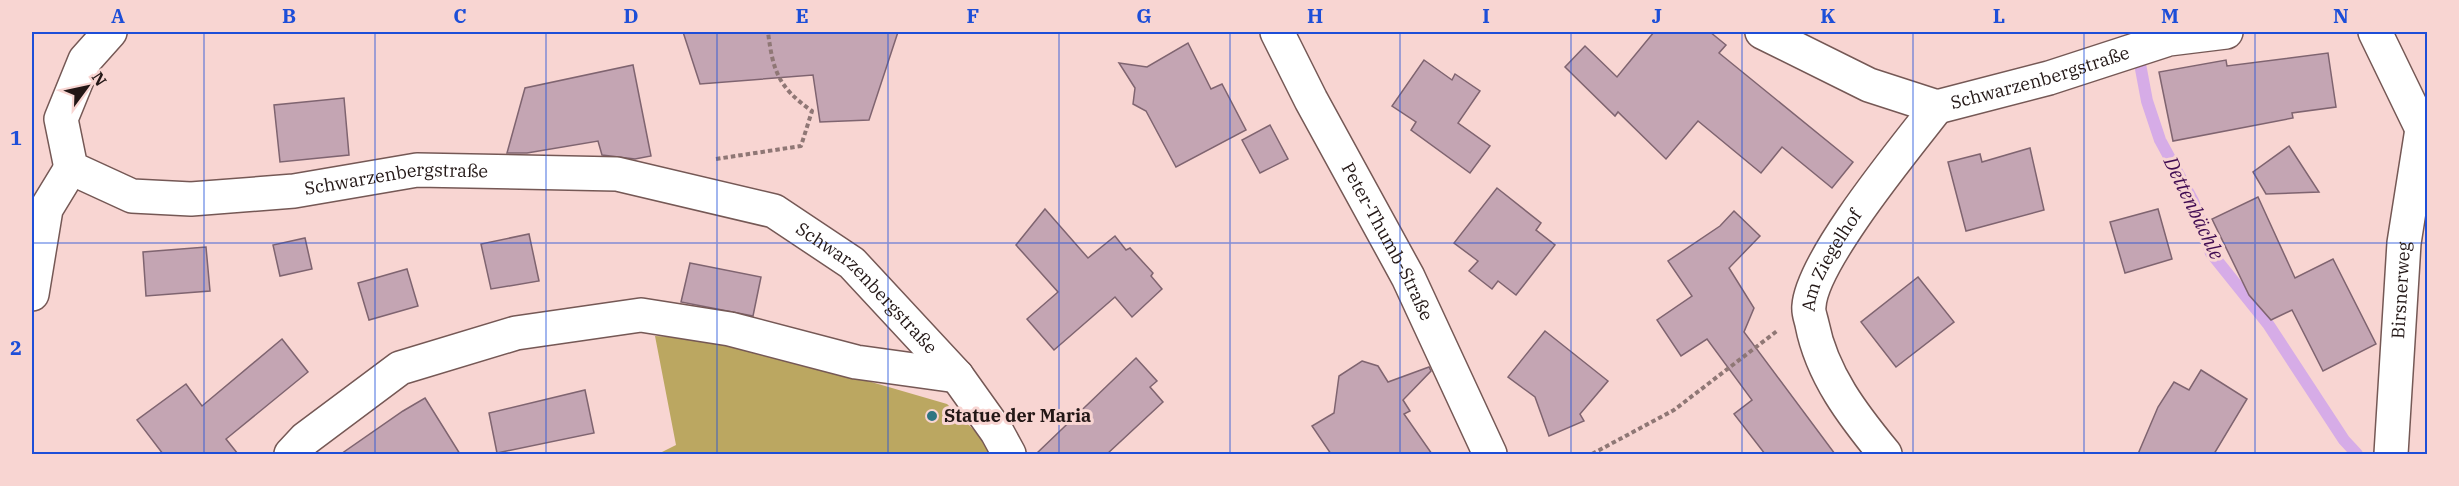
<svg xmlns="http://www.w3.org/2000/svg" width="2459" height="486" font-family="'IBM Plex Serif',serif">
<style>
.forest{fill:#bba761}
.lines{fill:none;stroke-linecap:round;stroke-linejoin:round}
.stream{stroke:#d6ace7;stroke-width:12}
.building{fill:#c4a5b3;stroke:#7f6470;stroke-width:1.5}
.minor-casing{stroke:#755855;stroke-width:36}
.path{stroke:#8f7775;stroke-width:4;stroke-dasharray:4.5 3;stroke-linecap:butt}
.minor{stroke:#fff;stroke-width:33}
.grid{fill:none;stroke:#1d4ed8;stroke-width:1.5;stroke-opacity:0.55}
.poi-dot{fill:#2f7582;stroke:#f8d5d2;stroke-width:2}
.labels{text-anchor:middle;stroke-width:6;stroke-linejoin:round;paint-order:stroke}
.street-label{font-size:18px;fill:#231716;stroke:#f8d5d2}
.poi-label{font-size:18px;font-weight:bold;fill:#231716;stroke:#f8d5d2;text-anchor:start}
.water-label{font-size:20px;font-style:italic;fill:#400b52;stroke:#f8d5d2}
.neatline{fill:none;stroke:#1d4ed8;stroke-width:2}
.grid-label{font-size:20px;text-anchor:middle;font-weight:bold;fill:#1d4ed8}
</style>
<rect width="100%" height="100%" fill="#f8d5d2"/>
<polygon class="forest" points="655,336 727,340 947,404 974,430 992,454 658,454 676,445"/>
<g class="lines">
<polyline class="stream" points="2134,32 2147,101 2160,140 2193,201 2211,253 2268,324 2344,440 2357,454"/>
</g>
<g class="building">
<polygon points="683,32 898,32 869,120 820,122 813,75 700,84"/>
<polygon points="1654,32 1710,32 1726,45 1719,53 1853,162 1832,188 1782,147 1761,173 1698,121 1666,159 1618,112 1615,116 1565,67 1585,46 1617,77"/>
<polygon points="1188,43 1211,89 1222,84 1246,130 1176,167 1146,111 1133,104 1135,88 1119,63 1147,67"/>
<polygon points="2328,53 2336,107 2292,113 2293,118 2173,141 2159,72 2226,60 2227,66"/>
<polygon points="1424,60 1452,80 1455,74 1480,91 1458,123 1490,146 1470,173 1411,130 1416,122 1392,106"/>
<polygon points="633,65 651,156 635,159 602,155 598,141 527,153 507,153 525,88"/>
<polygon points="344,98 349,155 280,162 274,105"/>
<polygon points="1270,125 1288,159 1260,173 1242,140"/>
<polygon points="2289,146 2319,192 2266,194 2253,172"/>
<polygon points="2030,148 2044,210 1966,231 1948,162 1980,154 1982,162"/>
<polygon points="1497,188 1541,223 1536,230 1555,245 1516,295 1498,281 1492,289 1469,271 1478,261 1454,243"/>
<polygon points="2258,197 2295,278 2333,259 2376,344 2323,371 2292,310 2271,320 2249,295 2212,219"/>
<polygon points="1045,209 1088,258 1115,236 1126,250 1130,248 1153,273 1151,276 1162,289 1132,317 1115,297 1054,350 1027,319 1058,292 1016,245"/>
<polygon points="2158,209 2172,259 2125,273 2110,222"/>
<polygon points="1734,211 1760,236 1729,268 1754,308 1744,332 1835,454 1765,454 1734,414 1752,400 1707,339 1681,356 1657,320 1692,296 1668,261 1720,226"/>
<polygon points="529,234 539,281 491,289 481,244"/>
<polygon points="305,238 312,269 280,276 273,245"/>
<polygon points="206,247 210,291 146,296 143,252"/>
<polygon points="690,263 761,277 753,316 681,302"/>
<polygon points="407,269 418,306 369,320 358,283"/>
<polygon points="1918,277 1954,322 1896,367 1861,322"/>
<polygon points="1545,331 1608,381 1580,414 1584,421 1549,436 1535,397 1508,377"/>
<polygon points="282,339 308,372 226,439 238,454 163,454 137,420 186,384 202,406"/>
<polygon points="1136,358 1157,381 1150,387 1163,402 1107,454 1036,454"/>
<polygon points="1362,361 1378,366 1388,382 1429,367 1431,371 1403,400 1410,411 1404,414 1432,454 1331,454 1312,426 1334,413 1339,376"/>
<polygon points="2201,370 2247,399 2214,454 2138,454 2158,407 2174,382 2189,390"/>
<polygon points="585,390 594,433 497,453 489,413"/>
<polygon points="425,398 460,454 341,454 403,411"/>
</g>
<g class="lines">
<defs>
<g id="minor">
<path id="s1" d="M110 32 85 60 61 119 71 168 132 196 191 199 294 191 417 170 617 174 774 211 852 263 957 376 997 432 1009 454"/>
<path id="s2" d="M1277 32 1311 100 1408 277 1490 454"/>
<path id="s3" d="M1762 32 1869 85 1937 107 2049 78 2169 39 2226 32"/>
<polyline points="2375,32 2422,129 2428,132"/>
<polyline points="32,294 46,209 71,168"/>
<polyline points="291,454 305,439 400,368 516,333 641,315 730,329 856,362 957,376"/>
<path id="s4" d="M1885 454C1853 415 1822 375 1812 324 1811 319 1808 312 1809 306 1812 260 1906 147 1937 107"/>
<path id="s5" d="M2391 454 2404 243 2422 129"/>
</g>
</defs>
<use href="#minor" class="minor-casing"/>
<g class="path">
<path d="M716 159 801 146 812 111C778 87 773 71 768 32"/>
<polyline points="1592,454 1674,410 1777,331"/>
</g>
<use href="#minor" class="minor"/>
</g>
<path class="grid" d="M204 32V454M375 32V454M546 32V454M717 32V454M888 32V454M1059 32V454M1230 32V454M1400 32V454M1571 32V454M1742 32V454M1913 32V454M2084 32V454M2255 32V454M32 243H2428"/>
<circle class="poi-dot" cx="932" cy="416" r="6"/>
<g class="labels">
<g class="street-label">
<text dy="6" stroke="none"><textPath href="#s3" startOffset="298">Schwarzenbergstraße</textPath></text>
<text dy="6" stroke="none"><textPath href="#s1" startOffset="484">Schwarzenbergstraße</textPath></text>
<text dy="6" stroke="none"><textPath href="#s2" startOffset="237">Peter-Thumb-Straße</textPath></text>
<text dy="6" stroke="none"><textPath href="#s4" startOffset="220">Am Ziegelhof</textPath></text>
<text dy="6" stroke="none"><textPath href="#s1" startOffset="988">Schwarzenbergstraße</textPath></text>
<text dy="6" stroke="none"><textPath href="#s5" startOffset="164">Birsnerweg</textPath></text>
</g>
<g class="poi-label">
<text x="944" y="422">Statue der Maria</text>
</g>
<g class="water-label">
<text transform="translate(2194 208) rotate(64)" y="7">Dettenbächle</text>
</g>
</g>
<rect width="2459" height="486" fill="none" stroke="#f8d5d2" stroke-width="66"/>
<g transform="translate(87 87) rotate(57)" stroke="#f8d5d2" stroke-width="4.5" paint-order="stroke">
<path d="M0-4.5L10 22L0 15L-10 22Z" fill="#231716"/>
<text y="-9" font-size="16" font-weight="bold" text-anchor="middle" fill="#231716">N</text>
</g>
<rect x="33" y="33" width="2393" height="420" class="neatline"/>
<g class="grid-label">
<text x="118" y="23">A</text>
<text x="289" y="23">B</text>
<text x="460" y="23">C</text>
<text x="631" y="23">D</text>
<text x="802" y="23">E</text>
<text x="973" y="23">F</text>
<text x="1144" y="23">G</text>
<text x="1315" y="23">H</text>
<text x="1486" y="23">I</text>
<text x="1657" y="23">J</text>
<text x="1828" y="23">K</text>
<text x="1999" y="23">L</text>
<text x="2170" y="23">M</text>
<text x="2341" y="23">N</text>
<text x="16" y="145">1</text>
<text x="16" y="355">2</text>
</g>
</svg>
